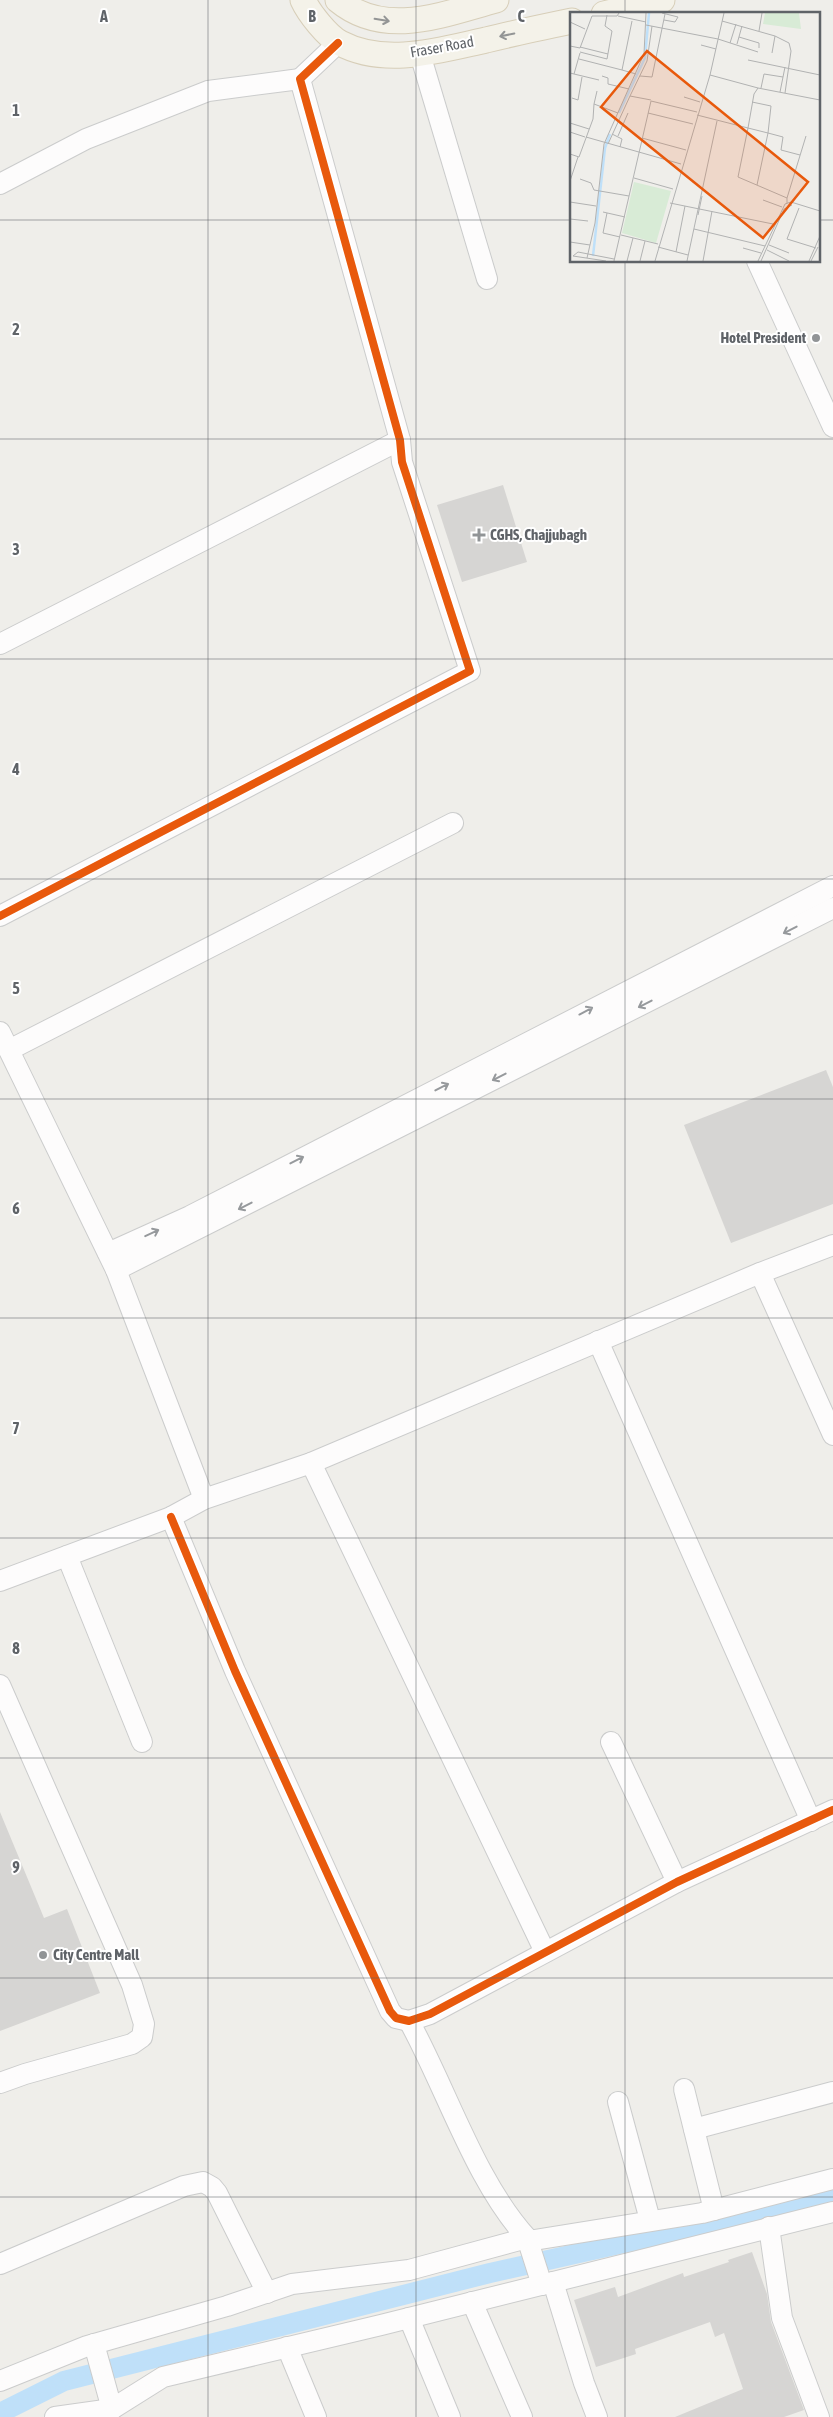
<svg xmlns="http://www.w3.org/2000/svg" width="833" height="2417" font-family="'Asap Condensed',sans-serif">
<style>
.lines{fill:none;stroke-linecap:round;stroke-linejoin:round}
.canal{stroke:#bfe0f9;stroke-width:20}
.building{fill:#d6d5d3}
.minor-casing{stroke:#cbcccc;stroke-width:22}
.major-casing{stroke:#d7ceb8;stroke-width:27}
.minor{stroke:#fdfcfc;stroke-width:20}
.major{stroke:#f4f2e9;stroke-width:25}
.cycleway-casing{stroke:#fff;stroke-width:11}
.cycleway{stroke:#e8590c;stroke-width:8}
.oneway{stroke:#939595}
.oneway2{stroke:#96999c}
.grid{fill:none;stroke:#5f6368;stroke-width:1;stroke-opacity:0.55}
.poi-dot{fill:#919496;stroke:#fff;stroke-width:2}
.labels{text-anchor:middle;stroke-width:4;stroke-linejoin:round;paint-order:stroke}
.street-label{font-size:15px;fill:#5f6368;stroke:#fff}
.poi-label{font-size:15px;font-weight:bold;fill:#5f6368;stroke:#fff;text-anchor:start}
.inset-river{fill:none;stroke:#bfe0f9;stroke-width:2.5}
.inset-road{fill:none;stroke:#b1b2b2;stroke-width:1}
.view{fill:#e8590c;fill-opacity:0.15;stroke:#e8590c;stroke-width:2.5}
.inset-edge{fill:none;stroke:#5f6368;stroke-width:2.5}
.grid-label{font-size:16px;text-anchor:middle;font-weight:bold;fill:#5f6368;stroke:#fff;stroke-width:4;stroke-linejoin:round;paint-order:stroke}
</style>
<rect width="100%" height="100%" fill="#efeeea"/>
<g class="lines">
<polyline class="canal" points="0,2413 64,2381 490,2273 833,2196"/>
</g>
<g class="building">
<polygon points="503,485 527,562 462,582 437,505"/>
<polygon points="826,1070 833,1087 833,1204 731,1243 684,1125"/>
<polygon points="0,1812 44,1918 67,1909 100,1993 0,2031"/>
<polygon points="752,2252 767,2294 771,2322 804,2410 784,2417 675,2417 743,2389 724,2333 715,2337 710,2322 635,2349 636,2354 596,2367 574,2300 615,2287 618,2297 683,2273 684,2277 729,2262 728,2260"/>
</g>
<g class="lines">
<defs>
<g id="minor">
<polyline points="420,54 487,279"/>
<polyline points="0,184 86,139 208,91 300,79"/>
<polyline points="757,261 833,427"/>
<polyline points="0,644 400,440"/>
<polyline points="0,916 470,671 402,462 400,440 300,79 338,43"/>
<polyline points="0,1032 116,1270 204,1499"/>
<polyline points="9,1050 453,823"/>
<polyline points="108,1253 190,1216 833,886"/>
<polyline points="116,1270 833,908"/>
<polyline points="760,1273 833,1435"/>
<polyline points="598,1341 811,1821"/>
<polyline points="311,1463 545,1952"/>
<polyline points="171,1517 235,1671 390,2011 396,2018 409,2021 430,2014 677,1882 833,1810"/>
<polyline points="67,1556 142,1742"/>
<polyline points="0,1581 171,1517 204,1499 311,1463 760,1273 833,1245"/>
<polyline points="0,1685 132,1985 144,2024 142,2037 132,2044 25,2074 0,2083"/>
<polyline points="611,1742 677,1882"/>
<polyline points="684,2089 714,2210"/>
<polyline points="618,2102 650,2220"/>
<polyline points="694,2129 833,2092"/>
<polyline points="769,2227 782,2318 819,2417"/>
<polyline points="527,2238 542,2285"/>
<polyline points="528,2241 702,2213 833,2179"/>
<polyline points="0,2264 184,2186 203,2182 212,2187 217,2193 267,2293"/>
<polyline points="553,2282 584,2383 597,2417"/>
<polyline points="472,2302 522,2417"/>
<polyline points="409,2318 450,2417"/>
<polyline points="94,2344 112,2409"/>
<polyline points="287,2347 316,2417"/>
<path d="M0 2381 87 2346 227 2306 292 2284 409 2270 527 2238C475 2181 447 2090 409 2021"/>
<polyline points="55,2417 112,2409 163,2377 381,2325 833,2212"/>
</g>
<g id="major">
<path d="M303 0C309 13 327 36 340 43 385 67 440 50 486 40 514 33 543 27 572 21"/>
<path d="M338 0C385 39 444 14 496 0"/>
<polyline points="604,14 662,0"/>
</g>
</defs>
<use href="#minor" class="minor-casing"/>
<use href="#major" class="major-casing"/>
<use href="#minor" class="minor"/>
<use href="#major" class="major"/>
<defs>
<g id="cycleway">
<polyline points="0,916 470,671 402,462 400,440 300,79 338,43"/>
<polyline points="171,1517 235,1671 390,2011 396,2018 409,2021 430,2014 677,1882 833,1810"/>
</g>
</defs>
<use href="#cycleway" class="cycleway-casing"/>
<use href="#cycleway" class="cycleway"/>
</g>
<defs><path id="oneway-shaft" d="M-6 0H5M1.5-3L5.5 0L1.5 3" fill="none" stroke-width="1.6" stroke-linecap="round" stroke-linejoin="round" transform="scale(1.25)"/></defs>
<g class="oneway">
<use href="#oneway-shaft" transform="translate(382 20) rotate(9)"/>
<use href="#oneway-shaft" transform="translate(507 35) rotate(168)"/>
</g>
<g class="oneway2">
<use href="#oneway-shaft" transform="translate(790 930) rotate(153)"/>
<use href="#oneway-shaft" transform="translate(645 1004) rotate(153)"/>
<use href="#oneway-shaft" transform="translate(586 1011) rotate(-28)"/>
<use href="#oneway-shaft" transform="translate(499 1077) rotate(153)"/>
<use href="#oneway-shaft" transform="translate(442 1087) rotate(-27)"/>
<use href="#oneway-shaft" transform="translate(297 1160) rotate(-27)"/>
<use href="#oneway-shaft" transform="translate(245 1206) rotate(153)"/>
<use href="#oneway-shaft" transform="translate(152 1233) rotate(-25)"/>
</g>
<path class="grid" d="M208 0V2417M416 0V2417M625 0V14M0 220H572M819 220H833M625 261V2417M0 439H833M0 659H833M0 879H833M0 1099H833M0 1318H833M0 1538H833M0 1758H833M0 1978H833M0 2197H833"/>
<g class="poi-dot">
<circle cx="816" cy="338" r="5"/>
<path d="M476.5 527.5h5v5h5v5h-5v5h-5v-5h-5v-5h5z"/>
<circle cx="43" cy="1955" r="5"/>
</g>
<g class="labels">
<g class="street-label">
<text transform="translate(442 47) rotate(-10)" y="5">Fraser Road</text>
</g>
<g class="poi-label">
<text x="806" y="343" text-anchor="end">Hotel President</text>
<text x="490" y="540">CGHS, Chajjubagh</text>
<text x="53" y="1960">City Centre Mall</text>
</g>
</g>
<g transform="translate(570 12)">
<rect width="250" height="250" fill="#efeeea"/>
<path d="M195 1H229L231 17 193 12ZM64 170 101 179 86 231 52 221Z" fill="#d8ebd6"/>
<path class="inset-river" d="M49 101 75 46 79 1M23 244 35 136 40 122"/>
<path class="inset-road" d="M92 1 108 5 105 10 94 8M48 4 76 10M62 9 52 58 66 62M152 9 205 24 219 31 221 39 215 81M0 10 15 17M76 13 148 27 188 40M189 19 192 1M169 25 189 31V36M160 31 166 12M167 32 172 14M131 33 146 37M0 34 10 36 22 4H47L49 1M10 35 38 42M10 40 37 47 42 19 35 14 37 3M202 41 205 24M9 47 52 58M178 48 250 63M0 61 4 62 10 41M4 62 29 68M140 63 188 76M32 64 38 66V72L59 77M70 64 82 65 95 2M191 76 194 62 213 65M27 79 24 92 48 101M210 80 215 55M114 85 130 90M2 86 8 88 12 65M81 88 60 84 77 49 82 14M182 90 201 94 198 121 213 125 211 138 230 143M78 101 123 112M127 103 178 116 184 82 188 76 250 88M0 111 19 117M0 120 15 125M42 122 52 127 50 135M48 124 58 101M16 125 111 152M72 126 116 138M38 132 60 84M0 142 9 145 23 107 24 92M64 166 103 177M10 167 21 171 24 178 59 184M0 169 8 145M187 173 198 121 178 116 168 165 217 186V191M217 186 236 124M193 188 212 195M0 190 26 194M100 191 203 212M229 196 217 227 246 236M33 200 55 205M37 201 33 221 50 225M128 203 132 184M0 207 18 209M124 217 195 234M51 223 88 232M0 230 20 233M199 233 219 241M88 235 118 243M173 236 191 241M197 238 219 249M106 240 115 194M3 244 8 240 44 247M3 244 36 249M17 246 25 211 34 132 74 42 76 1M44 249 81 89 127 100M57 249 63 226M70 249 75 229M85 249 140 63 154 1M117 249 147 109M133 249 142 199M188 249 215 192 221 190 250 199M191 249 214 197 222 193M239 249 250 224M241 249 248 235"/>
<path class="view" d="M77 39 238 170 193 226 31 95Z"/>
<rect width="250" height="250" class="inset-edge"/>
</g>
<g class="grid-label">
<text x="104" y="22">A</text>
<text x="312" y="22">B</text>
<text x="521" y="22">C</text>
<text x="16" y="116">1</text>
<text x="16" y="335">2</text>
<text x="16" y="555">3</text>
<text x="16" y="775">4</text>
<text x="16" y="994">5</text>
<text x="16" y="1214">6</text>
<text x="16" y="1434">7</text>
<text x="16" y="1654">8</text>
<text x="16" y="1873">9</text>
</g>
</svg>
